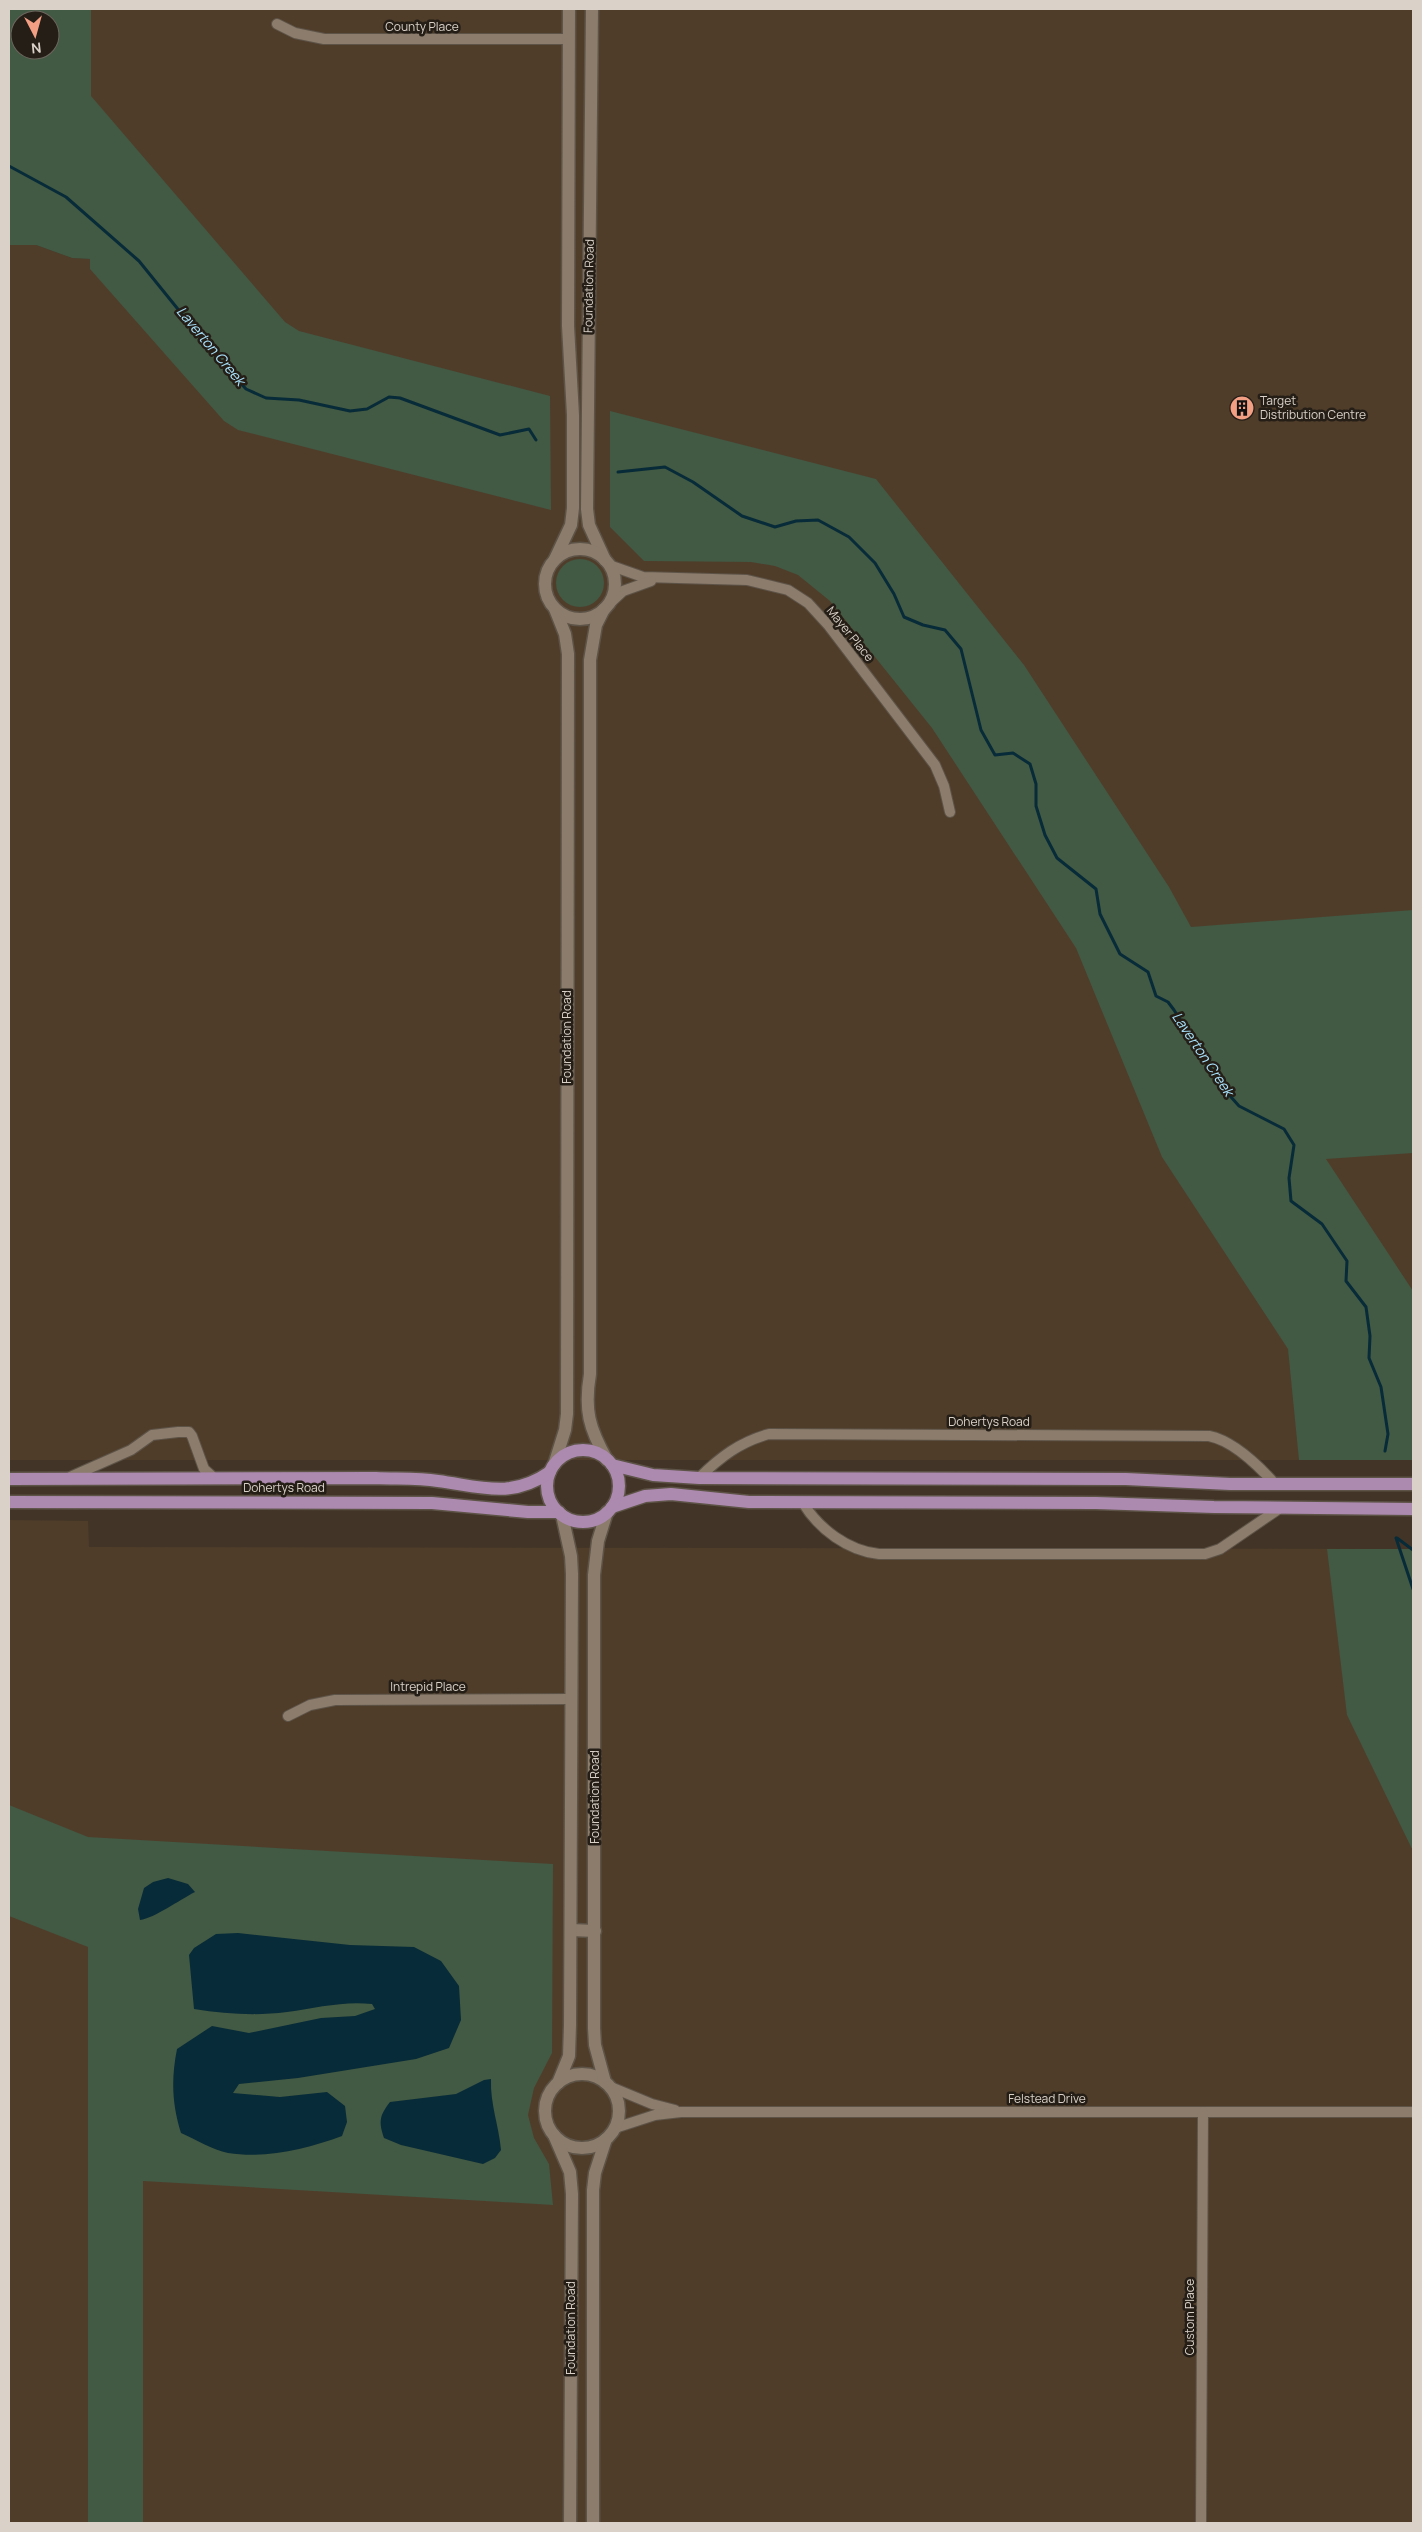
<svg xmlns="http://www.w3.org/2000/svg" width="1422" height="2532" font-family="Manrope,sans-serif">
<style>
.built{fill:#4f3d2a}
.green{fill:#425943;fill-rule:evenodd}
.water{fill:#072b38}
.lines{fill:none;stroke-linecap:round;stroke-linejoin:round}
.stream{stroke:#072b38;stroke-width:3}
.minor-casing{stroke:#5d5347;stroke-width:12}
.tertiary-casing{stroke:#5d5347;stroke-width:15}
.primary-casing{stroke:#5d5347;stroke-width:15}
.minor{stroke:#8b7c6c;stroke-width:10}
.tertiary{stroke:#8b7c6c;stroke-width:12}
.primary{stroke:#ac89af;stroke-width:12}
.labels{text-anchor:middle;stroke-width:5;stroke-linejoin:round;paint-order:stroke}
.street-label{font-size:12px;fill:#dad2c9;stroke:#241e17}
.poi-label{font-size:12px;fill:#dad2c9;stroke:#241e17;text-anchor:start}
.water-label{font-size:14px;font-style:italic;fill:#a8e3fd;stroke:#241e17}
</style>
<rect width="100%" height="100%" fill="#423527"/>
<g class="built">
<polygon points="91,9 1413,9 1413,1460 9,1460 9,245 36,245 72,258 90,259"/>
<polygon points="9,1520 88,1521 89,1547 1413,1549 1413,2523 9,2523"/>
</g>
<g class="green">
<path d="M9 9H91V96L285 322 299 331 550 396 551 510 238 430 224 421 90 269V259L72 258 36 245H9ZM20 20H50V50H20Z"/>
<polygon points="610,411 876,479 1024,665 1169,887 1191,927 1413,910 1413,1153 1326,1159 1413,1291 1413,1460 1299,1460 1288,1349 1162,1157 1076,948 932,728 830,601 798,575 775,566 751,562 644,561 610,527"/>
<circle cx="580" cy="583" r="24"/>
<polygon points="1327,1549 1413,1549 1413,1851 1347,1715"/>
<polygon points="9,1805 88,1837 553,1864 552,2053 534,2088 528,2115 534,2138 549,2164 553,2205 143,2181 143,2523 88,2523 88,1947 9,1916"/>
</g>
<g class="water">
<path d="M168 1878 188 1884 195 1892C179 1900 155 1918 140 1920L138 1909 144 1888 153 1882Z"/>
<path d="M238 1933 350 1945 414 1947 441 1961 459 1986 461 2020 449 2048 416 2059 298 2078 239 2084 233 2093 280 2097 327 2092 345 2106 347 2122 342 2136C307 2149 266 2159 228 2153 213 2150 195 2139 181 2133 172 2104 171 2079 177 2049L212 2026 249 2033 321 2018 355 2016 375 2009 372 2004C342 2001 317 2008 287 2012 256 2016 226 2014 194 2009L189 1955 194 1948 216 1934Z"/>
<path d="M491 2079C490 2104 499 2126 501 2150L495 2158 483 2164 401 2145 384 2138C378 2121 380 2115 390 2102L456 2094 484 2080Z"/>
</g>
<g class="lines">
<g class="stream">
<polyline points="9,166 66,197 139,261 215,355 246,389 266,398 299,400 350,411 367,409 389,397 400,398 500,435 529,429 536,440"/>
<polyline points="618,472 665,467 693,482 742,516 775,527 796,521 818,520 849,537 875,563 894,594 904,617 923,625 945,630 961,649 981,730 995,755 1013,753 1030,764 1036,784 1036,806 1045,835 1057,858 1096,889 1100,914 1120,954 1148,972 1156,996 1168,1002 1174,1010 1223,1088 1239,1106 1284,1129 1294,1145 1289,1178 1291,1201 1322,1224 1347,1261 1346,1281 1366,1307 1370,1336 1369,1358 1381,1387 1388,1434 1385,1451"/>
<polyline points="1396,1538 1413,1589"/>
<polyline points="1397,1538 1413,1550"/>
</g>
<defs>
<g id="minor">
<polyline points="277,24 295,33 324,39 569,39"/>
<polyline points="609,565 643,577 747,580 788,590 808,603 829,626 935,765 944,786 950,812"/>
<polyline points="608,605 623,591 651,581"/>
<polyline points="70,1477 131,1450 152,1435 178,1432 189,1432 192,1436 204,1469 214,1478"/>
<path d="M699 1478C720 1457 740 1442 769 1434L1209 1436C1234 1441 1258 1465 1275 1484"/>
<path d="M803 1503C819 1529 848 1551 879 1554H1205L1220 1549 1280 1508"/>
<polyline points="288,1716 310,1705 335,1700 572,1699"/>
<polyline points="611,2087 652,2104 675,2110"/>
<polyline points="615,2128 655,2115 681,2112 1413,2112"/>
<polyline points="1201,2523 1203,2112"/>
</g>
<g id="tertiary">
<polyline points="592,9 587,509 589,525 605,560"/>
<circle cx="580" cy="584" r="35"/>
<polyline points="555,559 571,525 573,508 573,415 568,326 569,9"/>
<path d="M604 609 596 625 590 660V1374C584 1410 589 1428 607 1460"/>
<polyline points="554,1465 565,1430 567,1414 568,654 565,634 555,609"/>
<polyline points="571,1930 595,1931"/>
<circle cx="582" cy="2111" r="37"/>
<polyline points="605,2082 595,2045 594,2028 594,1575 598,1541 607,1512"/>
<polyline points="558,2083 569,2056 570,2025 572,1574 571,1556 562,1515"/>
<polyline points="554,2135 570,2172 572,2194 570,2523"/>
<polyline points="593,2523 593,2190 595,2173 606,2139"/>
</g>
<g id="primary">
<circle cx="583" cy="1486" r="36"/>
<polyline points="612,1465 653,1475 699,1478 1126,1479 1230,1484 1413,1484"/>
<path d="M9 1479 376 1478C397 1479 418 1478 438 1481 482 1487 511 1499 550 1472"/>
<polyline points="9,1502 432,1503 528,1512 559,1512"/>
<polyline points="612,1507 645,1496 671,1494 749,1502 1096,1503 1214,1507 1413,1509"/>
</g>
</defs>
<use href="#minor" class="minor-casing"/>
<use href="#tertiary" class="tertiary-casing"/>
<use href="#primary" class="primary-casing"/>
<use href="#minor" class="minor"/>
<use href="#tertiary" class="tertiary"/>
<use href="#primary" class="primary"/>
</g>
<defs>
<symbol id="building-disc" viewBox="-11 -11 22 22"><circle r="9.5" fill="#f39f84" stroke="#241e17"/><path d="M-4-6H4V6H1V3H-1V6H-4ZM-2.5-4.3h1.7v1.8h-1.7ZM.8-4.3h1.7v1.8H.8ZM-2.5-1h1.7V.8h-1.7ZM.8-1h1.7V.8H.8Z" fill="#111"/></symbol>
</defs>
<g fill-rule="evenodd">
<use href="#building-disc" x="1228" y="394" width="28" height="28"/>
</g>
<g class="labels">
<g class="street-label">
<text x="422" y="31">County Place</text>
<text transform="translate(589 286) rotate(-89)" y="4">Foundation Road</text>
<text transform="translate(850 634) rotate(51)" y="4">Mayer Place</text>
<text transform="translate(567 1037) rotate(-90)" y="4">Foundation Road</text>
<text x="989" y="1426">Dohertys Road</text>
<text x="284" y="1492">Dohertys Road</text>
<text x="428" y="1691">Intrepid Place</text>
<text transform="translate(595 1797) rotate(-90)" y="4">Foundation Road</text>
<text x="1047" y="2103">Felstead Drive</text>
<text transform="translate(1190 2317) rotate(-90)" y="4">Custom Place</text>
<text transform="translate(571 2328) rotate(-90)" y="4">Foundation Road</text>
</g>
<g class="poi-label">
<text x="1260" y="405">Target<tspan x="1260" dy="14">Distribution Centre</tspan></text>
</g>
<g class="water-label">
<text transform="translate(211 346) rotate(50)" y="5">Laverton Creek</text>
<text transform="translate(1203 1054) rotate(56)" y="5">Laverton Creek</text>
</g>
</g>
<rect width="1422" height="2532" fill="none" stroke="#dad2c9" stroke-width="20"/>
<g transform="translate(35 35) rotate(174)"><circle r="24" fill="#241e17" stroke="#6d665e"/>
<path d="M0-4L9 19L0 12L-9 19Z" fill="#f39f84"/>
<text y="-8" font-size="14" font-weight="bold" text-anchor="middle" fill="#dad2c9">N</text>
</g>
</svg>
